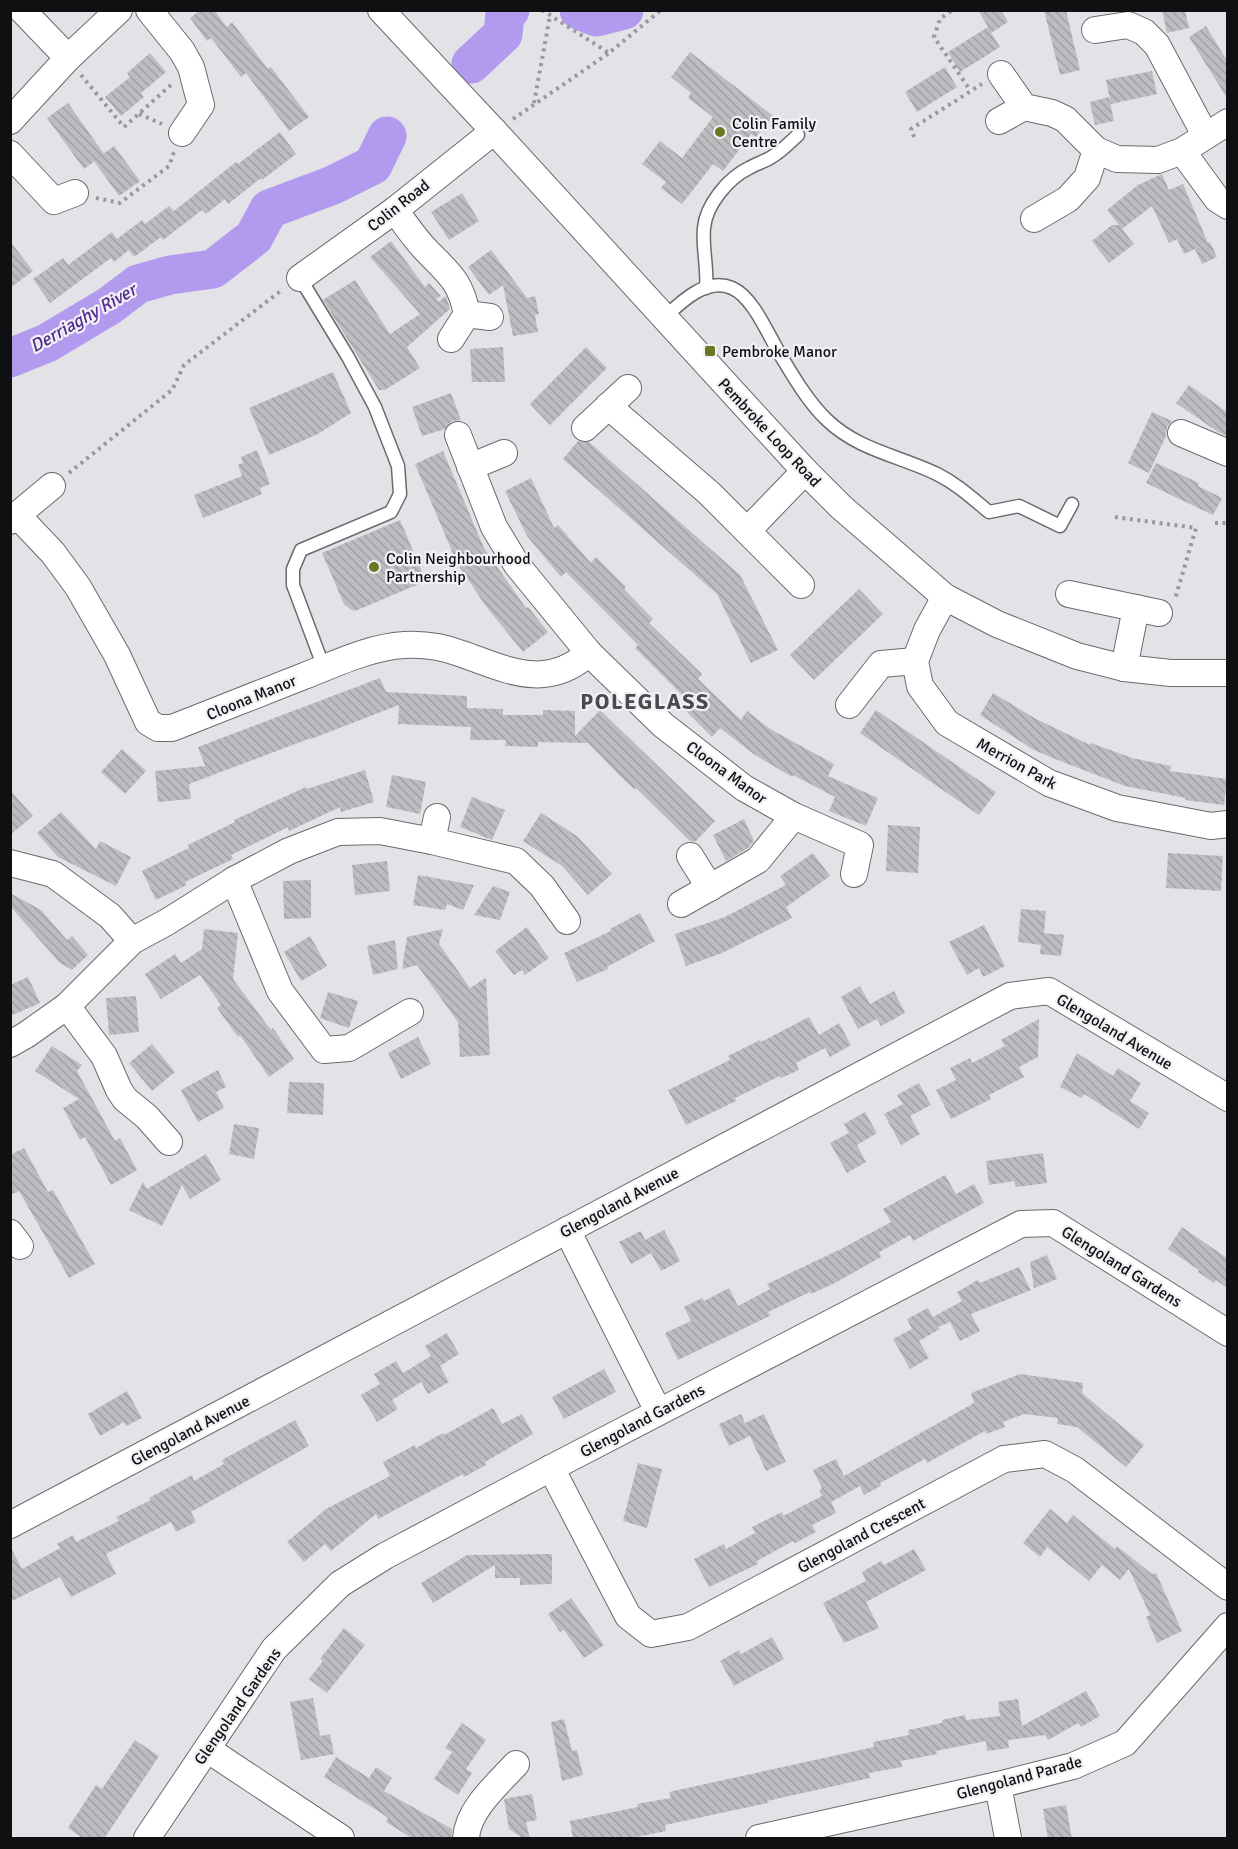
<svg xmlns="http://www.w3.org/2000/svg" width="1238" height="1849" font-family="Signika,sans-serif">
<style>
.lines{fill:none;stroke-linecap:round;stroke-linejoin:round}
.river{stroke:#b29aef;stroke-width:39}
.building{fill:url(#building-back-hatch)}
.lane-casing{stroke:#6b6a6e;stroke-width:15}
.street-casing{stroke:#6b6a6e;stroke-width:28}
.path{stroke:#99989c;stroke-width:4;stroke-dasharray:3 4.5;stroke-linecap:butt}
.lane{stroke:#fff;stroke-width:12}
.street{stroke:#fff;stroke-width:26}
.poi-dot{fill:#6a7723;stroke:#f1f0f4;stroke-width:2}
.labels{text-anchor:middle;stroke-width:4.5;stroke-linejoin:round;paint-order:stroke}
.poi-label{font-size:16px;fill:#101012;stroke:#f1f0f4;text-anchor:start}
.street-label{font-size:16px;fill:#101012;stroke:#f1f0f4}
.water-label{font-size:18px;font-style:italic;fill:#512c8e;stroke:#f1f0f4}
.district-label{font-size:22px;font-weight:bold;letter-spacing:1.5px;fill:#4a4a4d;stroke:#f1f0f4}
</style>
<defs>
<pattern id="building-back-hatch" width="6" height="6" patternUnits="userSpaceOnUse" patternTransform="scale(1.5)"><rect width="6" height="6" fill="#bdbcc0"/><path d="M-1 5l2 2M0 0l6 6M5-1l2 2" fill="none" stroke="#a1a1a4"/></pattern>
</defs>
<rect width="100%" height="100%" fill="#e3e2e7"/>
<g class="lines">
<g class="river">
<polyline points="579,10 596,17 624,10"/>
<polyline points="471,64 503,34 505,14 510,10"/>
<polyline points="10,358 47,343 109,306 138,284 170,275 213,269 254,237 269,209 333,185 373,165 387,136"/>
</g>
</g>
<g class="building">
<polygon points="200,10 214,10 227,27 232,22 268,69 271,67 309,117 289,131 246,73 241,77 211,38 207,41 190,18"/>
<polygon points="978,10 1001,10 1008,22 991,33 1000,47 960,72 948,52 988,27"/>
<polygon points="1044,10 1066,10 1080,70 1060,75"/>
<polygon points="1162,10 1185,10 1189,28 1167,33"/>
<polygon points="1206,26 1227,61 1227,98 1189,37"/>
<polygon points="690,52 773,116 756,137 751,134 723,171 713,164 682,204 661,188 666,182 642,164 660,141 682,158 713,117 688,98 691,93 671,77"/>
<polygon points="150,53 166,72 141,93 144,97 121,116 105,97 130,77 127,73"/>
<polygon points="945,67 957,87 917,112 905,92"/>
<polygon points="1152,71 1157,94 1111,104 1106,80"/>
<polygon points="1109,97 1114,121 1095,125 1090,102"/>
<polygon points="68,103 104,154 84,169 47,118"/>
<polygon points="280,132 296,154 262,180 261,178 228,204 225,199 206,214 202,210 163,240 161,237 134,257 129,250 114,262 111,258 50,303 33,279 63,258 68,265 112,232 117,239 142,220 145,224 169,206 174,211 236,162 238,164"/>
<polygon points="114,146 140,181 119,196 94,161"/>
<polygon points="1162,174 1169,190 1183,184 1208,243 1184,254 1177,239 1169,243 1152,206 1122,229 1134,244 1109,263 1092,241 1112,225 1119,225 1107,210 1138,185"/>
<polygon points="462,193 479,221 449,240 431,212"/>
<polygon points="10,241 33,271 10,288"/>
<polygon points="391,241 425,287 429,283 441,296 436,299 438,302 446,296 450,309 407,347 420,368 385,390 379,390 323,300 355,280 390,334 420,314 370,257"/>
<polygon points="1210,242 1217,257 1202,264 1195,249"/>
<polygon points="491,250 527,298 535,296 539,314 535,315 538,332 513,336 503,285 489,295 468,267"/>
<polygon points="503,347 505,382 472,382 470,349"/>
<polygon points="586,347 607,368 550,425 530,404"/>
<polygon points="333,372 351,413 316,435 269,455 249,408"/>
<polygon points="1189,385 1227,412 1227,436 1218,432 1176,403"/>
<polygon points="451,393 461,420 452,421 445,429 422,436 412,407"/>
<polygon points="1152,412 1172,421 1167,427 1166,436 1149,473 1128,463"/>
<polygon points="578,441 589,442 740,575 778,650 751,663 717,594 563,459"/>
<polygon points="257,450 270,484 260,488 262,494 203,518 194,495 242,476 238,465 243,463 241,457"/>
<polygon points="443,451 484,548 526,608 528,607 548,632 523,652 485,605 457,563 415,464"/>
<polygon points="1156,463 1199,483 1198,486 1222,498 1213,515 1146,483"/>
<polygon points="531,478 554,528 558,525 591,563 596,557 626,587 624,589 653,619 649,623 702,674 698,679 741,720 747,711 770,729 834,764 828,776 878,798 866,826 829,811 835,797 793,775 792,777 755,755 720,728 712,737 685,710 691,704 635,648 638,645 566,572 561,577 527,536 505,491"/>
<polygon points="400,520 426,581 355,611 350,609 344,604 322,553"/>
<polygon points="859,589 883,614 814,680 790,655"/>
<polygon points="380,678 386,692 467,696 467,708 503,709 503,715 543,715 543,710 575,711 575,736 600,710 715,821 695,842 690,841 636,788 634,789 620,776 588,743 538,742 538,747 505,746 506,740 470,740 471,727 398,724 399,705 311,739 311,738 189,784 191,799 158,802 155,771 205,766 198,747"/>
<polygon points="993,693 1036,719 1090,745 1091,743 1132,758 1171,766 1170,771 1227,779 1224,805 1185,800 1186,798 1125,786 1055,759 1032,749 980,715"/>
<polygon points="876,710 996,792 979,815 860,733"/>
<polygon points="122,749 146,771 125,794 101,772"/>
<polygon points="365,770 374,802 341,812 340,807 289,831 288,827 231,855 233,859 185,882 187,885 156,900 142,871 189,848 188,845 235,822 234,820 306,787 307,789"/>
<polygon points="392,775 426,782 420,814 386,807"/>
<polygon points="10,790 33,816 10,835"/>
<polygon points="472,797 505,810 492,840 460,827"/>
<polygon points="61,812 96,849 100,841 131,857 116,886 58,857 37,833"/>
<polygon points="541,813 577,836 612,874 588,895 562,866 523,841"/>
<polygon points="744,819 754,841 748,848 726,861 713,835"/>
<polygon points="888,825 920,827 918,873 886,871"/>
<polygon points="813,853 830,876 786,907 792,918 722,953 686,966 675,934 725,917 786,885 780,876"/>
<polygon points="1168,853 1223,856 1221,891 1166,888"/>
<polygon points="387,861 390,891 355,895 352,865"/>
<polygon points="418,875 474,885 463,910 447,904 445,910 413,905"/>
<polygon points="311,880 311,918 284,919 283,881"/>
<polygon points="493,886 510,892 500,920 474,915"/>
<polygon points="10,893 41,910 67,940 72,936 88,955 72,970 59,962 10,906"/>
<polygon points="1021,909 1046,911 1044,933 1064,935 1061,956 1040,954 1041,945 1018,942"/>
<polygon points="640,913 655,941 607,967 608,969 577,982 564,953 611,931 610,929"/>
<polygon points="984,925 1005,966 983,977 979,968 967,975 949,942"/>
<polygon points="527,927 549,958 525,975 522,970 514,975 495,951"/>
<polygon points="204,929 238,933 233,979 271,1030 273,1028 294,1059 269,1077 240,1035 238,1037 217,1008 221,1005 200,975 161,999 145,974 175,954 181,963 202,949"/>
<polygon points="443,929 439,944 470,988 486,978 490,1055 460,1057 458,1022 417,965 402,969 407,937"/>
<polygon points="310,936 327,966 301,981 284,952"/>
<polygon points="395,940 398,969 373,975 367,946"/>
<polygon points="28,977 40,1003 10,1016 10,985"/>
<polygon points="860,986 870,1004 894,991 905,1013 881,1026 877,1019 858,1029 841,997"/>
<polygon points="328,992 358,1001 349,1028 320,1018"/>
<polygon points="136,996 139,1032 109,1035 106,998"/>
<polygon points="809,1017 819,1035 839,1023 851,1045 830,1057 825,1048 796,1063 799,1070 781,1078 780,1076 735,1098 736,1101 686,1125 668,1090 730,1060 728,1056 760,1040 761,1042"/>
<polygon points="1039,1019 1038,1057 1019,1067 1024,1077 989,1095 991,1099 951,1119 936,1090 956,1080 950,1068 970,1058 972,1063 1005,1046 1001,1040"/>
<polygon points="418,1037 431,1064 401,1079 388,1053"/>
<polygon points="152,1044 175,1072 152,1091 129,1063"/>
<polygon points="52,1046 82,1065 77,1071 115,1141 120,1138 137,1170 111,1185 85,1137 80,1140 63,1108 79,1099 35,1071"/>
<polygon points="1077,1053 1113,1076 1118,1068 1141,1083 1130,1101 1149,1113 1139,1129 1084,1094 1082,1098 1060,1087"/>
<polygon points="218,1070 226,1087 216,1092 224,1108 198,1122 181,1090"/>
<polygon points="289,1082 324,1083 323,1115 287,1113"/>
<polygon points="919,1083 931,1105 910,1116 920,1134 901,1145 884,1114 903,1104 897,1095"/>
<polygon points="865,1112 877,1133 857,1145 866,1162 847,1173 830,1143 849,1133 844,1124"/>
<polygon points="234,1124 259,1128 254,1159 229,1154"/>
<polygon points="24,1148 48,1192 53,1190 95,1264 69,1278 19,1191 10,1195 10,1155"/>
<polygon points="1043,1153 1047,1183 1016,1187 1014,1181 989,1185 986,1161"/>
<polygon points="206,1154 221,1180 190,1199 182,1185 162,1226 129,1210 143,1182 147,1189"/>
<polygon points="945,1175 956,1194 974,1184 984,1203 913,1241 910,1235 879,1252 881,1257 835,1283 811,1294 810,1292 768,1312 770,1316 678,1360 665,1333 691,1321 684,1307 702,1298 704,1301 729,1288 738,1306 770,1289 767,1284 841,1249 891,1222 883,1209"/>
<polygon points="1182,1227 1227,1258 1227,1288 1216,1280 1214,1283 1198,1272 1199,1270 1168,1249"/>
<polygon points="664,1230 680,1261 661,1271 651,1253 631,1264 619,1242 641,1231 645,1240"/>
<polygon points="1047,1255 1057,1279 1034,1288 1030,1262"/>
<polygon points="1019,1267 1031,1290 971,1314 980,1331 960,1341 950,1322 938,1327 940,1329 919,1341 929,1358 910,1369 893,1339 912,1329 907,1319 928,1308 933,1317 962,1301 957,1292 978,1280 980,1283"/>
<polygon points="447,1333 459,1354 440,1366 449,1382 428,1394 421,1382 392,1400 398,1409 377,1422 361,1395 380,1384 374,1374 396,1361 403,1373 431,1356 425,1346"/>
<polygon points="604,1369 616,1392 564,1419 552,1397"/>
<polygon points="1020,1374 1083,1383 1082,1393 1144,1445 1126,1467 1077,1427 1057,1424 1058,1418 1024,1414 1003,1422 1005,1427 986,1434 985,1431 927,1463 925,1459 880,1483 881,1486 864,1495 860,1486 831,1502 836,1513 812,1525 816,1532 795,1543 793,1541 757,1561 758,1564 709,1587 694,1559 724,1544 726,1549 755,1533 752,1527 782,1512 783,1516 822,1496 819,1490 822,1488 813,1470 836,1459 844,1476 974,1403 971,1393"/>
<polygon points="127,1391 142,1418 126,1426 124,1422 100,1436 88,1414"/>
<polygon points="493,1408 502,1424 522,1414 533,1434 485,1462 486,1465 464,1477 463,1474 378,1519 376,1514 331,1551 325,1544 304,1562 287,1542 326,1509 390,1476 383,1462 415,1445 416,1448 443,1433 444,1435"/>
<polygon points="741,1414 745,1423 764,1414 786,1462 766,1471 750,1436 729,1446 719,1424"/>
<polygon points="295,1420 309,1446 191,1512 196,1522 176,1532 171,1522 106,1554 116,1574 71,1597 60,1577 10,1602 10,1546 22,1569 60,1548 57,1544 73,1535 76,1542 119,1521 116,1517 151,1500 149,1498 192,1475 194,1481 224,1464 222,1460"/>
<polygon points="638,1463 662,1469 647,1528 623,1521"/>
<polygon points="1050,1509 1067,1523 1073,1515 1115,1549 1117,1546 1152,1574 1156,1573 1182,1631 1157,1643 1146,1617 1150,1615 1129,1569 1120,1580 1102,1565 1089,1581 1047,1547 1040,1557 1023,1543"/>
<polygon points="914,1549 926,1570 866,1602 879,1628 844,1643 823,1603 866,1581 862,1572 881,1561 884,1565"/>
<polygon points="552,1554 552,1584 520,1585 520,1578 495,1578 495,1565 433,1603 421,1583 467,1555"/>
<polygon points="571,1598 604,1645 584,1658 564,1630 560,1632 548,1614"/>
<polygon points="344,1628 365,1645 327,1693 309,1679 323,1661 320,1659"/>
<polygon points="772,1637 784,1659 734,1686 720,1661 739,1650 741,1654"/>
<polygon points="1086,1691 1100,1716 1081,1727 1078,1723 1048,1740 1045,1735 1008,1740 1009,1748 987,1751 986,1741 936,1751 937,1754 901,1761 902,1767 869,1773 870,1778 767,1801 768,1803 665,1825 666,1831 626,1839 573,1839 570,1821 638,1807 637,1804 671,1798 669,1792 874,1747 873,1742 909,1735 908,1730 942,1723 942,1720 965,1715 966,1720 1000,1716 998,1702 1018,1699 1022,1726"/>
<polygon points="313,1698 320,1736 330,1734 334,1754 301,1760 290,1702"/>
<polygon points="564,1719 572,1751 577,1750 583,1775 562,1781 551,1722"/>
<polygon points="462,1723 486,1740 466,1769 472,1773 458,1795 434,1779 452,1752 445,1748"/>
<polygon points="135,1740 159,1756 104,1839 84,1839 68,1828 96,1785 102,1789"/>
<polygon points="336,1757 369,1778 376,1767 392,1778 384,1791 452,1829 451,1839 413,1839 386,1822 388,1818 381,1813 324,1777"/>
<polygon points="532,1794 537,1820 526,1822 530,1839 524,1839 509,1829 504,1799"/>
<polygon points="1066,1805 1072,1839 1048,1839 1043,1809"/>
</g>
<g class="lines">
<defs>
<g id="lane">
<polyline points="300,278 348,357 375,407 398,466 400,494 391,512 301,550 293,569 293,585 324,668"/>
<path d="M706 288C708 268 702 248 704 228 706 205 728 178 749 168 756 164 763 162 770 158 781 152 789 143 798 135"/>
<path d="M664 318C681 302 706 277 732 288 755 298 770 340 784 361 796 381 810 404 827 420 858 450 900 456 937 474 957 484 972 498 989 512L1019 506 1060 526 1072 504"/>
</g>
<g id="street">
<polyline points="22,10 68,58"/>
<polyline points="149,10 182,51 191,67 201,105 182,133"/>
<polyline points="381,10 494,131 805,471 841,507 945,597 997,624 1077,656 1124,668 1171,673 1228,673"/>
<polyline points="1095,30 1128,25 1144,32 1157,45 1205,135"/>
<polyline points="1001,74 1024,107 1052,113 1065,119 1096,150 1117,159 1158,160 1182,151 1228,122"/>
<polyline points="10,121 68,58 119,10"/>
<polyline points="999,121 1024,107"/>
<polyline points="1182,151 1217,199 1228,206"/>
<polyline points="10,154 54,201 75,193"/>
<path d="M395 210C405 224 415 239 427 251 449 274 460 280 467 314L490 317"/>
<polyline points="1034,219 1068,199 1087,178 1096,150"/>
<polyline points="300,278 395,210 494,131"/>
<polyline points="451,339 467,314"/>
<polyline points="608,406 709,493 801,585"/>
<polyline points="585,428 628,388"/>
<polyline points="1181,433 1228,453"/>
<polyline points="458,435 494,527 517,565 589,653 663,725 744,788 794,816 860,845 854,874"/>
<polyline points="470,467 504,453"/>
<path d="M17 515 53 553 78 587 117 655 148 722 158 728H172C216 711 260 693 304 676 335 664 370 647 404 645 423 644 444 647 462 654 508 670 546 691 589 653"/>
<polyline points="10,521 52,486"/>
<polyline points="747,531 805,471"/>
<polyline points="1069,594 1159,613"/>
<polyline points="945,597 927,630 915,661 920,686 947,723 1049,783 1117,808 1211,826 1228,824"/>
<polyline points="1124,668 1136,608"/>
<polyline points="849,705 881,664 915,661"/>
<polyline points="432,841 437,817"/>
<polyline points="690,856 710,888"/>
<polyline points="10,863 53,874 110,916 132,941"/>
<polyline points="234,880 280,991 324,1050 349,1048 410,1012"/>
<polyline points="681,904 758,860 794,816"/>
<polyline points="67,1006 104,1056 119,1090 125,1099 147,1117 169,1142"/>
<polyline points="10,1044 26,1035 67,1006 132,941 167,922 234,880 289,851 338,832 380,831 432,841 516,861 542,886 567,921"/>
<polyline points="567,1230 658,1411"/>
<polyline points="10,1233 20,1246"/>
<polyline points="551,1468 628,1616 651,1634 688,1627 1004,1459 1045,1454 1075,1470 1228,1587"/>
<polyline points="10,1525 1010,996 1049,991 1228,1098"/>
<polyline points="207,1749 341,1838"/>
<polyline points="998,1785 1008,1838"/>
<polyline points="147,1838 274,1649 340,1584 385,1556 551,1468 1021,1224 1053,1223 1228,1333"/>
<path d="M466 1838C468 1809 497 1785 516 1764"/>
<polyline points="759,1838 998,1785 1073,1766 1125,1743 1228,1626"/>
</g>
</defs>
<use href="#lane" class="lane-casing"/>
<use href="#street" class="street-casing"/>
<g class="path">
<polyline points="542,10 609,53 661,10"/>
<polyline points="951,11 940,19 934,37 970,90"/>
<polyline points="81,75 124,127 173,83"/>
<polyline points="534,103 550,16"/>
<polyline points="139,114 162,124"/>
<polyline points="513,119 609,53"/>
<polyline points="914,137 911,129 982,84"/>
<polyline points="96,198 120,203 169,166 174,152"/>
<polyline points="69,473 172,390 184,365 282,290"/>
<polyline points="1115,517 1196,528 1175,599"/>
<polyline points="1215,523 1228,523"/>
</g>
<use href="#lane" class="lane"/>
<use href="#street" class="street"/>
</g>
<g class="poi-dot">
<circle cx="720" cy="132" r="6"/>
<rect x="704" y="345" width="12" height="12" rx="3"/>
<circle cx="374" cy="567" r="6"/>
</g>
<g class="labels">
<g class="poi-label">
<text x="732" y="129">Colin Family<tspan x="732" dy="18">Centre</tspan></text>
<text x="722" y="357">Pembroke Manor</text>
<text x="386" y="564">Colin Neighbourhood<tspan x="386" dy="18">Partnership</tspan></text>
</g>
<g class="street-label">
<text transform="translate(398 205) rotate(-38)" y="6">Colin Road</text>
<text transform="translate(770 432) rotate(47)" y="6">Pembroke Loop Road</text>
<text transform="translate(251 697) rotate(-22)" y="6">Cloona Manor</text>
<text transform="translate(1017 763) rotate(29)" y="6">Merrion Park</text>
<text transform="translate(727 772) rotate(36)" y="6">Cloona Manor</text>
<text transform="translate(1115 1031) rotate(31)" y="6">Glengoland Avenue</text>
<text transform="translate(619 1202) rotate(-28)" y="6">Glengoland Avenue</text>
<text transform="translate(1122 1266) rotate(32)" y="6">Glengoland Gardens</text>
<text transform="translate(642 1420) rotate(-28)" y="6">Glengoland Gardens</text>
<text transform="translate(190 1430) rotate(-28)" y="6">Glengoland Avenue</text>
<text transform="translate(861 1535) rotate(-28)" y="6">Glengoland Crescent</text>
<text transform="translate(237 1706) rotate(-55)" y="6">Glengoland Gardens</text>
<text transform="translate(1019 1777) rotate(-15)" y="6">Glengoland Parade</text>
</g>
<g class="water-label">
<text transform="translate(83 318) rotate(-30)" y="6">Derriaghy River</text>
</g>
<g class="district-label">
<text x="645" y="709">POLEGLASS</text>
</g>
</g>
<rect width="1238" height="1849" fill="none" stroke="#101012" stroke-width="24"/>
</svg>
